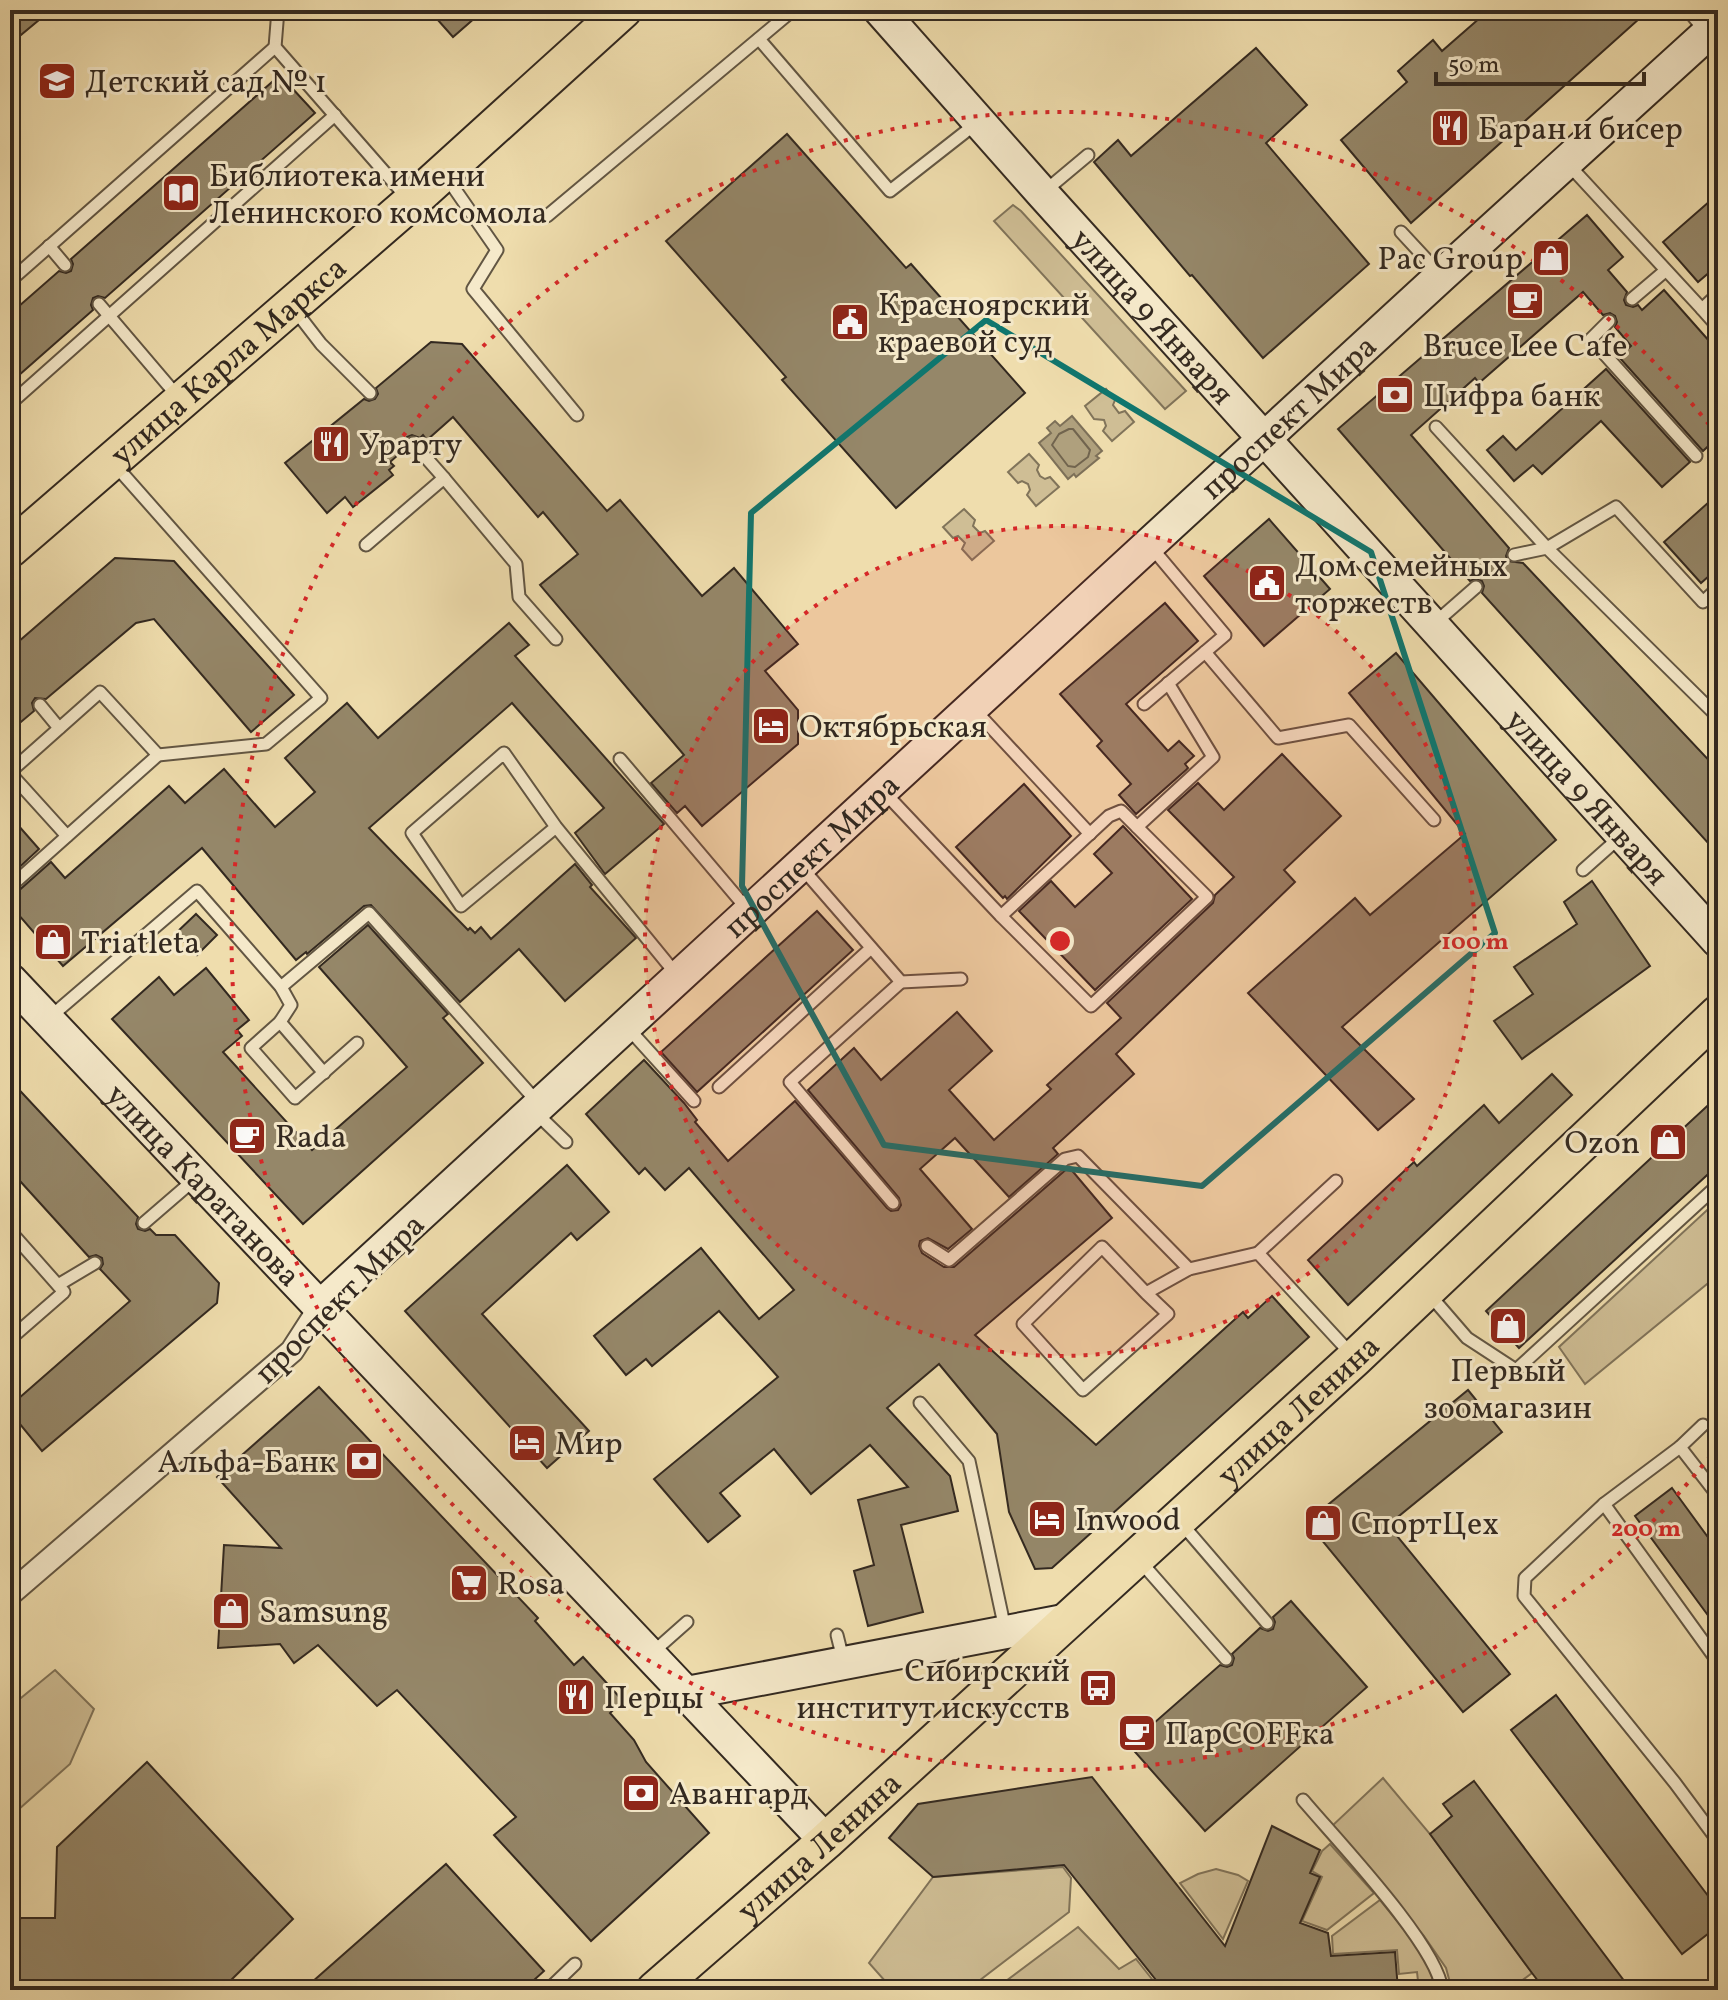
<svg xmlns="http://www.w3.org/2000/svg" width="1728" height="2000" font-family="Vollkorn,serif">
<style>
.green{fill:#cfbe95;stroke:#81745a;stroke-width:2}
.water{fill:#afa07d;stroke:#7d7058;stroke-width:2}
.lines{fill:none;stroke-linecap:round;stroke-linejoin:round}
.shore{stroke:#71644e;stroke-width:2}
.building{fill:#958769;stroke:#332920;stroke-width:2}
.lane-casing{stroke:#625643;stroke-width:15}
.street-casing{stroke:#625643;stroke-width:26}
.secondary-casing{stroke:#332920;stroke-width:36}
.primary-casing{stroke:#332920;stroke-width:40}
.lane{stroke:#f5e9ca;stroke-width:11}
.street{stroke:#f5e9ca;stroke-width:22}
.secondary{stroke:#f5e9ca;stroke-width:32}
.primary{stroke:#efddad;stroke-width:36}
.marked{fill:none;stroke:#0f766e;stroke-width:6;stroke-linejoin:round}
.ring{fill:none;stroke:#d62828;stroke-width:4;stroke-dasharray:4 8}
.labels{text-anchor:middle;stroke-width:6;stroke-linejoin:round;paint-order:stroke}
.poi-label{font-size:32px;fill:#332920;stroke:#f5e9ca;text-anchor:start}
.street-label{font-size:32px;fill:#332920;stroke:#f5e9ca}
.centre{fill:#d62828;stroke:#f5e9ca;stroke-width:4}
.ring-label{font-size:24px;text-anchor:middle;font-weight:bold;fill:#d62828;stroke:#f5e9ca;stroke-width:6;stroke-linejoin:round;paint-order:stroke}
</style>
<rect width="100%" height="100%" fill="#efddad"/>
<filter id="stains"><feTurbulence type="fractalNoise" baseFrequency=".0025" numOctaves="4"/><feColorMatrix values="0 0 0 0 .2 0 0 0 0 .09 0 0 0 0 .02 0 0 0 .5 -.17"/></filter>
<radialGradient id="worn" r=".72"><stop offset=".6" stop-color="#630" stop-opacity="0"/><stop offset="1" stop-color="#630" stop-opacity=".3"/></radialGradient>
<g class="green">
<polygon points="1013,205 1021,211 1186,391 1165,409 994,221"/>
<polygon points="1106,389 1115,400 1113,405 1119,413 1125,411 1134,422 1112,441 1103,431 1106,426 1104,420 1094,419 1085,406"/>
<polygon points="1029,454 1039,465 1037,470 1040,476 1045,479 1050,477 1059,487 1036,506 1027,495 1030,490 1028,484 1022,481 1018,483 1008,472"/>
<polygon points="964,509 975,520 973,526 980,533 985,531 994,541 972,560 962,549 965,543 958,536 953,538 943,527"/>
<polygon points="1718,1200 1718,1275 1585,1384 1559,1347"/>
<polygon points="55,1670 94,1709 70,1764 10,1817 10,1707"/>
<polygon points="1383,1778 1430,1834 1532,1973 1509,1990 1452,1990 1446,1968 1424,1936 1332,1826"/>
<polygon points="1330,1844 1374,1893 1327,1930 1302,1921 1322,1877 1312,1871 1322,1851"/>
<polygon points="1063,1867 1071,1878 1069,1912 967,1990 893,1990 869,1963 933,1877"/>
<polygon points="1216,1869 1238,1875 1248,1881 1223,1939 1180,1883 1198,1874"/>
<path d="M1380 1900C1400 1926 1431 1956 1435 1990H1419L1417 1972 1399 1974 1397 1950 1333 1954 1332 1936Z"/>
<polygon points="1078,1927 1119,1969 1136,1959 1159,1988 994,1990"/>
</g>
<polygon class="water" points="1072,416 1102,451 1096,456 1099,458 1076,477 1074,474 1068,479 1039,443 1051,433 1047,428 1055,421 1060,426"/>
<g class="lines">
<polygon class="shore" points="1069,429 1073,429 1090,450 1088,457 1075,467 1068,466 1052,445 1059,434"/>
</g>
<g class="building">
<polygon points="10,10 51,10 10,44"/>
<polygon points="429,10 484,10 453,37"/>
<polygon points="1489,10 1649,10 1411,223 1341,140 1407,82 1398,71 1433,40 1442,51"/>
<polygon points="1256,48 1307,105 1266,143 1369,264 1263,358 1192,275 1190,276 1094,162 1118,140 1131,156"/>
<polygon points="280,75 315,113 105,298 98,296 93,298 91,305 93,310 10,383 10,314 59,271 66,273 71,271 73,264 71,259"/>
<polygon points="787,134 906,268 911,264 1025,393 896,508 782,380 786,377 666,241"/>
<polygon points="1718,194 1718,265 1698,282 1663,242"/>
<polygon points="1587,215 1623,257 1608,270 1627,292 1624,300 1626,305 1633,307 1638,305 1642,310 1664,290 1718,351 1718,437 1703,451 1619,357 1631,346 1615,327 1617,322 1615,316 1610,313 1603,315 1583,292 1479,383 1475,378 1411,435 1509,548 1506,556 1508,561 1523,563 1718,770 1718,854 1482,593 1484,586 1482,581 1475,579 1470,581 1338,429"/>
<polygon points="431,342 462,344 607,511 620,500 702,596 734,568 798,644 765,671 798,710 798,744 702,826 685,806 677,813 651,783 684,755 540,585 578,554 543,512 538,517 453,417 427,440 423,435 420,438 412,435 407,437 405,444 406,448 390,462 394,466 389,470 393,475 353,507 345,497 327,513 285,463 364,399 369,401 375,399 378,394 376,388"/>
<polygon points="1606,369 1690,462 1662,487 1601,421 1542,474 1533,465 1514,481 1487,450 1503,436 1516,450"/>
<polygon points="1718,494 1718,568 1701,583 1664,542"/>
<polygon points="1269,519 1330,589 1264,646 1204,576"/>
<polygon points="115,558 174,561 294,695 251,732 154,619 136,623 46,699 35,698 32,703 34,711 10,731 10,649"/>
<polygon points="1165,603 1198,641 1126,704 1168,751 1179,741 1194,756 1185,764 1188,768 1186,770 1136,814 1119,795 1131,784 1097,746 1102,741 1060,694"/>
<polygon points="509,623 529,645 515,656 664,824 605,874 575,833 604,808 512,703 369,828 468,930 470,928 475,933 481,927 491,939 575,864 592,885 590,887 636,938 565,1001 519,949 460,1002 371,905 364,906 307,954 306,952 296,960 202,848 63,966 10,905 10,895 16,893 51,862 65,878 169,786 185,803 224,769 275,827 315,792 285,758 347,703 378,738"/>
<polygon points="1396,653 1556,840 1342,1027 1414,1099 1378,1130 1248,993 1355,898 1370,915 1465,834 1349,693"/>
<polygon points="1282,754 1341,816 1284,870 1295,882 1116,1054 1134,1074 1053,1148 1058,1154 1009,1197 955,1138 920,1169 972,1229 948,1249 928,1238 920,1241 919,1246 922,1253 944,1267 954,1267 1069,1167 1112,1218 975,1335 1096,1445 1243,1312 1248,1318 1272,1296 1309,1337 1052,1568 1035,1569 1009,1512 997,1434 939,1364 887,1408 950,1476 958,1511 901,1525 923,1612 868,1626 854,1571 874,1565 858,1500 908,1487 870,1445 811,1494 774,1449 720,1493 740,1516 708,1542 654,1479 778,1377 719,1311 652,1366 646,1359 626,1375 594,1336 701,1248 759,1319 794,1290 689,1168 665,1190 645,1168 639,1174 586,1114 644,1060 684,1103 697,1120 695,1122 728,1161 795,1101 887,1208 891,1211 898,1210 901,1205 899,1198 808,1090 854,1048 881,1080 957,1012 992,1051 949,1090 994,1140 1051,1089 1047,1085 1121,1018 1107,1003 1213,903 1215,895 1234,877 1168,810 1198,783 1224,810"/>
<polygon points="1024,784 1071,836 1007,899 1005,896 1003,898 956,847"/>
<polygon points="10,816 39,849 10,876"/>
<polygon points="1123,826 1192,899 1095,990 1019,911 1051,881 1075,907 1112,873 1094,854"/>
<polygon points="1592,881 1650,966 1522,1059 1494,1021 1533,994 1514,967 1577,924 1564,902"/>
<polygon points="817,911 853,950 697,1092 661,1052"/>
<polygon points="196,914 217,935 197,955 176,933"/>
<polygon points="368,925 448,1014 443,1018 483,1063 303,1224 112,1019 159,977 174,995 206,968 249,1020 237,1030 242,1036 223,1052 312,1150 407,1067 319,967"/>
<polygon points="1552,1074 1572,1095 1348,1305 1308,1260 1414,1162 1417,1166 1484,1105 1499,1123"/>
<polygon points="10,1080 138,1217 136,1224 138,1229 145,1231 150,1229 156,1235 175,1235 219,1283 217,1303 42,1451 10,1412 10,1406 130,1301 100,1269 103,1264 102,1258 96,1255 89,1257 10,1170"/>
<polygon points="1718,1096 1718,1165 1519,1348 1486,1311"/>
<polygon points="567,1165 609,1212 577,1240 571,1233 482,1314 589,1431 547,1468 405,1311"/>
<polygon points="319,1387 538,1618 535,1621 574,1665 583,1657 623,1701 610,1713 634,1740 646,1762 709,1833 591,1941 494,1835 516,1817 397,1690 377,1706 318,1645 294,1663 280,1644 218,1648 224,1545 281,1548 217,1477"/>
<polygon points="1468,1390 1502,1432 1388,1525 1510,1674 1463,1712 1307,1522"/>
<polygon points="1672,1488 1718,1551 1718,1629 1635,1516"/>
<polygon points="1291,1601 1367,1687 1205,1831 1129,1745 1220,1665 1227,1667 1232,1665 1234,1658 1232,1654 1260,1628 1268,1631 1273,1629 1275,1622 1273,1617"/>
<polygon points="1556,1695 1718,1909 1718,1926 1682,1954 1511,1730"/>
<polygon points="147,1762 293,1919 221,1990 10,1990 10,1929 21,1918 55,1918 57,1847"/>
<polygon points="1092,1777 1225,1946 1272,1826 1320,1850 1310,1873 1320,1877 1300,1923 1328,1933 1331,1956 1395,1952 1398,1990 1164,1990 1064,1865 933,1877 889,1838 918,1804"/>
<polygon points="1474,1781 1631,1990 1545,1990 1532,1973 1430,1834 1452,1816 1443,1804"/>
<polygon points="446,1864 544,1971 523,1990 303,1990"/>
</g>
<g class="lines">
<defs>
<g id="lane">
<polyline points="278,10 275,47 408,199"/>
<polyline points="1688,10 1718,47"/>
<polyline points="759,39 890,191 978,122"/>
<polyline points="1568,164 1702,309 1718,294"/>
<polyline points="445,175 497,250 473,289 577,415"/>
<polyline points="1045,191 1088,155"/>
<polyline points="547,216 793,10"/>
<polyline points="1401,232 1439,273"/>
<polyline points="49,246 65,265"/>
<polyline points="10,281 275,47"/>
<polyline points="1632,299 1665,271"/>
<polyline points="99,304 179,398"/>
<polyline points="294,309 321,344 370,393"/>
<polyline points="1702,309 1718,327"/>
<polyline points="1609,321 1591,339 1696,456"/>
<polyline points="10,404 335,115"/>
<polyline points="1436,427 1547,548 1718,717"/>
<polyline points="413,443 444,478"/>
<polyline points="115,465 321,698 266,744 158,755"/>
<polyline points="366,545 444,478 516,564 519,597 556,639"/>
<polyline points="1514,555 1547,548 1616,507 1703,602 1718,588"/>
<polyline points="1436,622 1476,587"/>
<polyline points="1205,652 1278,738 1349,725 1434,820"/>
<polyline points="1144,704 1225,635 1152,548"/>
<polyline points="40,705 59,728"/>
<polyline points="973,708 1090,834"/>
<polyline points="620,759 747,909"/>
<polyline points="10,772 100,692 158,755 10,887"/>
<polyline points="10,773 67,836"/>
<polyline points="885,793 1001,916 1091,1006 1207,897 1137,827"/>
<polyline points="556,827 461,906 412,833 504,753 556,827 676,974"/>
<polyline points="802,868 901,982 961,979"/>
<polyline points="1583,870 1619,838"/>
<polyline points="1001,916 1109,816 1121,811 1137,827 1213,757 1168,683"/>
<polyline points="281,987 369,913 539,1104"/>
<polyline points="49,1018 197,891 281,987 291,1005 280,1022 251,1048 295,1098 357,1043"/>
<polyline points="280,1022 324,1073"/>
<polyline points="627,1027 694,1101"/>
<polyline points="719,1087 870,949"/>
<polyline points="534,1111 566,1142"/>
<polyline points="893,1203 790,1082 901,982"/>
<polyline points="144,1223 195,1179"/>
<polyline points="10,1231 64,1292 10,1339"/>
<polyline points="927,1246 949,1260 1065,1159 1078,1156 1189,1269"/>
<polyline points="1258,1253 1336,1181"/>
<polyline points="58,1285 95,1263"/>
<polyline points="1146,1293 1102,1247 1023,1324 1083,1390 1168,1314 1146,1293 1189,1269 1258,1253 1352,1355"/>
<polyline points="1429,1294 1467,1338 1516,1370 1718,1185"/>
<polyline points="920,1403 969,1461 1005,1629"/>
<polyline points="1680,1447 1703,1425"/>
<polyline points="1718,1496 1680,1447 1604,1504 1525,1578 1524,1596 1675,1783 1718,1841"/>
<polyline points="1604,1504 1718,1662"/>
<polyline points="1181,1523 1267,1623"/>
<polyline points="1140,1561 1226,1659"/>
<polyline points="837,1635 843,1659"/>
<polyline points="652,1653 687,1622"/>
<path d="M1303 1800C1335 1838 1438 1946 1442 1990"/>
<polyline points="548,1990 575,1964"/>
</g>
<polyline id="street" points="10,1594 292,1351 321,1306"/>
<g id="secondary">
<path id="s1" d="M880 10 1042 193 1718 941"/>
<path id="s2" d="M10 980 826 1841"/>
<path id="s3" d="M321 1306 1441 276 1718 24"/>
<polyline points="687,1693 1069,1620"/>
</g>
<g id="primary">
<path id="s4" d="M10 549 411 202 623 10"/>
<path id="s5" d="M655 1990 826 1841 1355 1358 1718 1014"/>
</g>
</defs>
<use href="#lane" class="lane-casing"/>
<use href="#street" class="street-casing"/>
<use href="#secondary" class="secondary-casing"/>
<use href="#primary" class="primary-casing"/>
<use href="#lane" class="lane"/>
<use href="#street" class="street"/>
<use href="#secondary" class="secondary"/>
<use href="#primary" class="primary"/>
</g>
<path class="marked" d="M986 320 1371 552 1495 933 1202 1186 884 1145 742 886 751 513Z"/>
<circle cx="1060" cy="941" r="415" fill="#d62828" fill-opacity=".12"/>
<g class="ring">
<circle cx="1060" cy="941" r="415"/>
<path d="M1718 1446A829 829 0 1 1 1718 436"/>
</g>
<defs>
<symbol id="school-square" viewBox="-11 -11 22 22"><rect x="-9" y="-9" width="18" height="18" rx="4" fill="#8f2418" stroke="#f5e9ca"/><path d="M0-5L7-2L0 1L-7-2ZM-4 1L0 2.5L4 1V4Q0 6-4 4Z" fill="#fff"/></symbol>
<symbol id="restaurant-square" viewBox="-11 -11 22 22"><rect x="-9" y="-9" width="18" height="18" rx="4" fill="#8f2418" stroke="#f5e9ca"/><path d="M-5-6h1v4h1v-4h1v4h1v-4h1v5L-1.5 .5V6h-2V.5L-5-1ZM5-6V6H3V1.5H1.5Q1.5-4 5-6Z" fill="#fff"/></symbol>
<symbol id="library-square" viewBox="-11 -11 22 22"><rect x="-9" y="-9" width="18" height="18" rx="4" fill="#8f2418" stroke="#f5e9ca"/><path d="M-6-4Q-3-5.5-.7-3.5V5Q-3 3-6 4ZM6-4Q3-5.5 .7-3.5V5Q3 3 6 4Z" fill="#fff"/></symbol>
<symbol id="shop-square" viewBox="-11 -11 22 22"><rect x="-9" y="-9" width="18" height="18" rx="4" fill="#8f2418" stroke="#f5e9ca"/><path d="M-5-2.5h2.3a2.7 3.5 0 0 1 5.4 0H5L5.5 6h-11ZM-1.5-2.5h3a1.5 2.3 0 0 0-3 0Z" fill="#fff"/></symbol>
<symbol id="cafe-square" viewBox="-11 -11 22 22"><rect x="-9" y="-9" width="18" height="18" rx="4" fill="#8f2418" stroke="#f5e9ca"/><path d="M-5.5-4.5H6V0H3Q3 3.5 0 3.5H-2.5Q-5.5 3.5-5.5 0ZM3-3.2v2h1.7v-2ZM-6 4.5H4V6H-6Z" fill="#fff"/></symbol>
<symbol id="civic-square" viewBox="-11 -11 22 22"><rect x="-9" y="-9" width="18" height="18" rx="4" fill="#8f2418" stroke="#f5e9ca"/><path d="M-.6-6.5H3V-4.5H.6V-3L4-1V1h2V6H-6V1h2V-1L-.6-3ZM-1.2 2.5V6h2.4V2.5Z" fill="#fff"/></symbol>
<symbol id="bank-square" viewBox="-11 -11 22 22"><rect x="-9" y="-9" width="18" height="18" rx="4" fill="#8f2418" stroke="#f5e9ca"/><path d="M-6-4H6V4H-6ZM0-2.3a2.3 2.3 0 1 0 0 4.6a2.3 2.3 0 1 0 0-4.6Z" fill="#fff"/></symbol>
<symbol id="hotel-square" viewBox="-11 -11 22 22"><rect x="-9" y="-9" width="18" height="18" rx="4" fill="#8f2418" stroke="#f5e9ca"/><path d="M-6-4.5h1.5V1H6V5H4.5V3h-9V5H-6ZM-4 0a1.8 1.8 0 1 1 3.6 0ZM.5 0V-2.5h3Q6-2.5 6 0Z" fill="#fff"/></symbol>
<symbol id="supermarket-square" viewBox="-11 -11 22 22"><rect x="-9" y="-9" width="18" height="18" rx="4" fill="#8f2418" stroke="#f5e9ca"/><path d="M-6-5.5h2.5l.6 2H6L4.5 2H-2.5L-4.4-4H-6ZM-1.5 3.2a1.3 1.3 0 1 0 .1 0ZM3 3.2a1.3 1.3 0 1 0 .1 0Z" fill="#fff"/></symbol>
<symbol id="bus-square" viewBox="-11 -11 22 22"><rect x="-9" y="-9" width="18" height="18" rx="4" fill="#8f2418" stroke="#f5e9ca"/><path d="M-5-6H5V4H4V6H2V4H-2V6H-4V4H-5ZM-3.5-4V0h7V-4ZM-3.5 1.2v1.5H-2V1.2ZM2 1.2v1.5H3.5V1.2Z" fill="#fff"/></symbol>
</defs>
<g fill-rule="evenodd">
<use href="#school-square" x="35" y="59" width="44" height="44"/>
<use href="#restaurant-square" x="1428" y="106" width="44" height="44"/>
<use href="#library-square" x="159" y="171" width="44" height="44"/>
<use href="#shop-square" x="1529" y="236" width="44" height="44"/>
<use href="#cafe-square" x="1503" y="279" width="44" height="44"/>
<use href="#civic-square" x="828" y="300" width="44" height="44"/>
<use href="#bank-square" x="1373" y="373" width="44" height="44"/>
<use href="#restaurant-square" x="309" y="422" width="44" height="44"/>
<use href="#civic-square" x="1245" y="561" width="44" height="44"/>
<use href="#hotel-square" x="749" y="704" width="44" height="44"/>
<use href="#shop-square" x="31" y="920" width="44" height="44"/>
<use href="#cafe-square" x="225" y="1114" width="44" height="44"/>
<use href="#shop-square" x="1646" y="1120" width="44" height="44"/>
<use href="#shop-square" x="1486" y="1304" width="44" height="44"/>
<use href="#hotel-square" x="505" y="1421" width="44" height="44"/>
<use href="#bank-square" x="342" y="1439" width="44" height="44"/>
<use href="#hotel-square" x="1025" y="1497" width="44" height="44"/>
<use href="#shop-square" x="1301" y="1501" width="44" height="44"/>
<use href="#supermarket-square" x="447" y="1561" width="44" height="44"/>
<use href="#shop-square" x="209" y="1589" width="44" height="44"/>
<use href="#bus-square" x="1076" y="1666" width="44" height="44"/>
<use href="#restaurant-square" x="554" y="1675" width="44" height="44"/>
<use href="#cafe-square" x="1115" y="1711" width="44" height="44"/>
<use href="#bank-square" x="619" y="1771" width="44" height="44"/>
</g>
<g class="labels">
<g class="poi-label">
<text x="85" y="92">Детский сад № 1</text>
<text x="1478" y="139">Баран и бисер</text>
<text x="209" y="186">Библиотека имени<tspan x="209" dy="37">Ленинского комсомола</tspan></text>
<text x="1523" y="269" text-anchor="end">Pac Group</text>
<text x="878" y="315">Красноярский<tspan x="878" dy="37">краевой суд</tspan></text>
<text x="1525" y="356" text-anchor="middle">Bruce Lee Cafe</text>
<text x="1423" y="406">Цифра банк</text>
<text x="359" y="455">Урарту</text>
<text x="1295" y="576">Дом семейных<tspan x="1295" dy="37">торжеств</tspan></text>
<text x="799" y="737">Октябрьская</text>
<text x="81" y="953">Triatleta</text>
<text x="275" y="1147">Rada</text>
<text x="1640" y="1153" text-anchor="end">Ozon</text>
<text x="1508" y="1381" text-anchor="middle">Первый<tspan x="1508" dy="37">зоомагазин</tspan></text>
<text x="555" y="1454">Мир</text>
<text x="336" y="1472" text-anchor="end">Альфа-Банк</text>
<text x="1075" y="1530">Inwood</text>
<text x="1351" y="1534">СпортЦех</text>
<text x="497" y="1594">Rosa</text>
<text x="259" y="1622">Samsung</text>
<text x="1070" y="1681" text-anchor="end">Сибирский<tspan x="1070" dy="37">институт искусств</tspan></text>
<text x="604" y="1708">Перцы</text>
<text x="1165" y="1744">ПарCOFFка</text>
<text x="669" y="1804">Авангард</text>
</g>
<g class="street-label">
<text dy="11" stroke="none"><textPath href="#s1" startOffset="410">улица 9 Января</textPath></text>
<text dy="11" stroke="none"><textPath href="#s4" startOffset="288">улица Карла Маркса</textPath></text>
<text dy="11" stroke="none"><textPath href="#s3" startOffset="1314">проспект Мира</textPath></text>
<text dy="11" stroke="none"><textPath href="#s1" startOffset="1058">улица 9 Января</textPath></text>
<text dy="11" stroke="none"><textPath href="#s3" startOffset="666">проспект Мира</textPath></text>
<text dy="11" stroke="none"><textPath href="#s2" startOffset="282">улица Каратанова</textPath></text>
<text transform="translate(339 1298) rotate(-45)" y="11">проспект Мира</text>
<text dy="11" stroke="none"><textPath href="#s5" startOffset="866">улица Ленина</textPath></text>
<text dy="11" stroke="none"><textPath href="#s5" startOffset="218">улица Ленина</textPath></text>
</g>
</g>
<circle cx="1060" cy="941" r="12" class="centre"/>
<g class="ring-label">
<text x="1475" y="949">100 m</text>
<text x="1646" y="1536">200 m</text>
</g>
<rect width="1728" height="2000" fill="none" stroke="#efddad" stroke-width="40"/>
<rect x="12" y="12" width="1704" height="1976" fill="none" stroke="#332920" stroke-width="4"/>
<rect x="20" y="20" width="1688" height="1960" fill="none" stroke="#332920" stroke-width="2"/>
<path d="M1436 72v12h208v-12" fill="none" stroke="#332920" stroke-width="4"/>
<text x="1448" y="72" font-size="24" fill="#332920" stroke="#f5e9ca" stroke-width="6" paint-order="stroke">50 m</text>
<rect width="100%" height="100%" filter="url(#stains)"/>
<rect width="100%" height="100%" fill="url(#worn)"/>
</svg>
